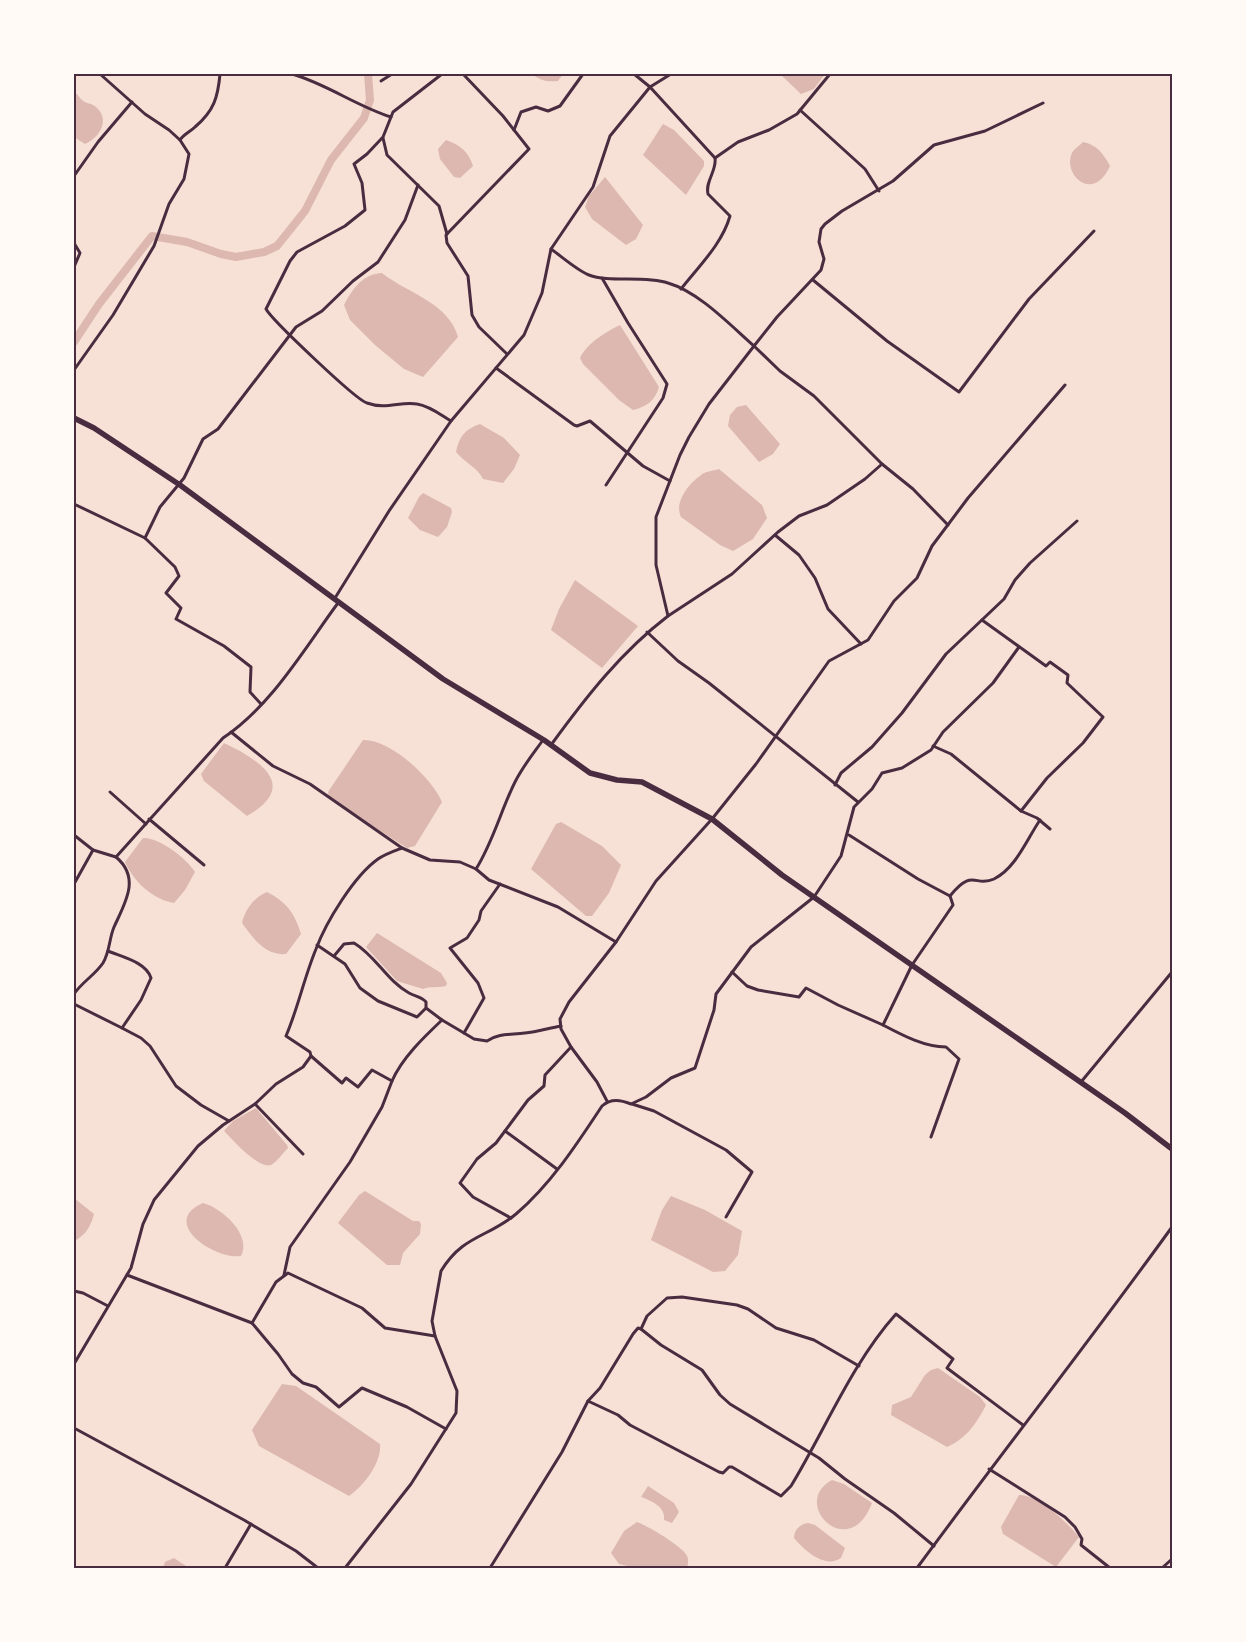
<svg xmlns="http://www.w3.org/2000/svg" width="1246" height="1642" font-family="Arial,sans-serif">
<style>
.water{fill:#dcb8b0}
.lines{fill:none;stroke-linecap:round;stroke-linejoin:round}
.canal{stroke:#dcb8b0;stroke-width:8}
.minor{stroke:#4a2c40;stroke-width:3}
.trunk{stroke:#4a2c40;stroke-width:5.5}
.neatline{fill:none;stroke:#4a2c40;stroke-width:2}
</style>
<rect width="100%" height="100%" fill="#f7e1d7"/>
<g class="water">
<path d="M532 74H563L558 81C547 82 541 81 532 74Z"/>
<polygon points="780,74 825,74 814,89 801,94"/>
<path d="M74 92C78 94 79 97 82 100 86 104 92 103 96 107 111 120 99 138 85 144L74 137Z"/>
<polygon points="663,124 674,130 704,161 704,166 686,195 643,155"/>
<path d="M446 140C460 145 468 151 473 166L460 178 454 177 440 159 438 149Z"/>
<path d="M1083 142C1097 145 1103 153 1110 166 1093 204 1062 174 1072 153 1074 149 1080 145 1083 142Z"/>
<polygon points="605,177 643,225 636,239 626,245 592,219 585,207 589,196"/>
<path d="M382 273C407 293 449 303 458 337L423 377 404 369 375 345 350 320 344 305C353 288 363 274 382 273Z"/>
<path d="M620 325 659 387C655 401 646 407 633 410L619 400 583 364 580 358C587 343 606 332 620 325Z"/>
<polygon points="746,405 780,444 773,454 759,462 728,426 730,415 737,407"/>
<path d="M480 424 504 438 520 455 514 469 503 483 483 479C477 467 465 463 456 452 459 437 465 429 480 424Z"/>
<path d="M719 469 762 505 767 518 753 539 733 551 720 545 681 517C674 503 688 484 700 476 705 471 713 471 719 469Z"/>
<polygon points="423,493 451,508 452,512 447,527 438,537 420,530 408,518 419,497"/>
<polygon points="575,580 638,626 602,668 551,630 559,609"/>
<path d="M363 740C390 739 432 778 442 802L415 846 407 848 329 798 328 792Z"/>
<path d="M224 743C260 760 300 786 247 816L204 781 201 774Z"/>
<polygon points="561,822 602,846 621,865 609,893 592,916 586,916 531,869 556,824"/>
<path d="M143 838C159 837 186 858 195 872L185 890 174 903C152 899 134 882 125 862Z"/>
<path d="M267 892C287 902 295 914 301 934L286 954C265 956 253 938 242 923 245 910 254 897 267 892Z"/>
<path d="M377 933 441 973 447 983 446 986C437 988 431 986 423 989L397 981 366 947Z"/>
<path d="M256 1108 287 1145 288 1148C283 1153 277 1162 271 1165 258 1169 233 1140 224 1131L233 1121Z"/>
<polygon points="365,1191 413,1221 419,1221 421,1224 420,1234 403,1253 400,1265 387,1265 338,1223 359,1195"/>
<polygon points="671,1196 705,1210 742,1231 738,1255 725,1271 713,1272 651,1240 662,1210"/>
<path d="M74 1198 94 1214C91 1226 85 1236 74 1241Z"/>
<path d="M203 1203C222 1208 252 1235 241 1256 214 1260 159 1222 203 1203Z"/>
<path d="M938 1368 980 1397 986 1405C976 1424 967 1438 947 1447L891 1415 892 1405 911 1397 925 1375 931 1370Z"/>
<path d="M282 1384 296 1386 380 1444C382 1462 364 1486 349 1496L259 1446 252 1430Z"/>
<path d="M832 1480 844 1484 872 1503C849 1564 789 1503 832 1480Z"/>
<path d="M648 1486 674 1503 679 1512 672 1523 664 1520C666 1507 652 1501 641 1497Z"/>
<path d="M1019 1495C1037 1494 1068 1523 1079 1537L1056 1567 1003 1534 1001 1527Z"/>
<path d="M637 1522C648 1526 682 1546 687 1556 689 1560 688 1564 687 1568H637L619 1564 611 1553 624 1531Z"/>
<path d="M808 1523 815 1525 845 1548 841 1558C825 1569 805 1551 794 1538 794 1530 800 1524 808 1523Z"/>
<polygon points="174,1558 189,1568 163,1568 165,1562"/>
</g>
<g class="lines">
<polyline class="canal" points="74,342 99,304 152,236 187,242 221,254 236,257 264,252 277,246 305,211 331,160 364,118 370,100 368,74"/>
<g class="minor">
<polyline points="100,74 145,114 169,130 180,140"/>
<polyline points="257,74 276,74"/>
<path d="M292 74C327 84 356 106 391 117"/>
<path d="M442 74 393 112 383 137 367 154 354 164 362 183 365 210 345 226 297 252 290 261 266 309C272 320 356 400 367 403 386 410 401 401 417 404 430 406 441 415 451 421"/>
<polyline points="463,74 503,116 529,149 446,235 447,243 468,276 472,315 479,327 507,354"/>
<polyline points="634,74 650,87 715,158 738,142 769,130 797,114 830,74"/>
<polyline points="381,81 392,74"/>
<polyline points="800,110 865,169 879,191"/>
<polyline points="514,130 521,112 536,107 548,111 560,106 583,74"/>
<polyline points="383,138 387,155 439,206 447,234"/>
<polyline points="74,176 98,142 132,102"/>
<polyline points="74,243 80,253 74,267"/>
<polyline points="602,278 628,323 667,384 663,398 606,485"/>
<polyline points="813,280 887,341 959,392 1029,299 1094,231"/>
<path d="M681 289C699 266 722 244 730 216L708 194C705 181 717 171 715 158"/>
<polyline points="496,368 574,425 577,426 590,421 643,466 670,481"/>
<path d="M74 370 113 315 154 246 169 204 184 179 189 154 180 140C184 134 190 132 195 127 214 111 218 97 220 74"/>
<polyline points="882,464 814,396 780,371 754,346 777,317 821,270 824,259 819,242 821,229 825,224 842,211 893,181 934,145 985,131 1043,103"/>
<polyline points="74,504 145,538 160,507 184,478 203,439 218,429 296,327 322,311 353,281 378,262 405,220 418,185"/>
<polyline points="775,535 799,555 815,578 828,609 861,644"/>
<polyline points="145,538 175,567 179,576 166,593 181,608 176,619 224,646 251,667 250,692 261,704"/>
<polyline points="335,598 389,511 451,421 524,335 542,293 551,249 593,187 610,136 650,87 671,74"/>
<polyline points="668,616 732,574 778,532 799,516 827,505 865,479 882,464 913,489 948,525"/>
<polyline points="982,620 1046,666 1050,662 1068,675 1067,683 1103,717 1083,743 1047,778 1021,811"/>
<polyline points="647,632 678,661 709,683 858,802"/>
<polyline points="231,732 273,766 310,784 402,848 430,860 460,862 476,869 489,880 558,907 616,942"/>
<path d="M551 745C586 697 621 652 668 616L656 565V517L680 455 689 437 709 404 754 346C730 325 699 292 668 283 644 275 609 283 589 275 578 271 561 256 551 249"/>
<polyline points="933,746 951,754 1021,811 1037,818 1050,829"/>
<polyline points="835,785 841,773 872,747 902,713 946,654 1004,599 1015,580 1030,563 1077,521"/>
<polyline points="110,792 146,824"/>
<polyline points="149,819 204,865"/>
<polyline points="74,835 93,850"/>
<path d="M849 835 918 879 950 896C973 867 975 888 994 879 1016 868 1027 839 1040 820"/>
<path d="M476 869C493 842 501 810 515 782 523 766 533 754 543 740"/>
<path d="M74 884 93 850 116 857 223 738C272 705 304 649 338 603"/>
<path d="M500 884 481 911 479 920 467 938 450 948 478 983 484 998 464 1033 474 1039 487 1041C499 1033 511 1035 525 1033 537 1032 549 1028 561 1026"/>
<polyline points="317,945 345,964 360,988 378,1001 417,1017 426,1008 442,1020"/>
<path d="M108 951C122 957 146 962 151 978L141 1000 122 1028 141 1038 150 1046 176 1086 201 1105 229 1121"/>
<path d="M334 956 344 944 354 943C376 956 387 981 409 993 416 997 421 996 426 1002V1007"/>
<polyline points="732,972 747,986 758,990 799,997 806,988 838,1005 883,1025"/>
<path d="M74 994C82 982 95 975 103 963 110 951 109 939 114 927 125 903 141 878 116 857"/>
<polyline points="74,1004 122,1028"/>
<path d="M311 1056 342 1083 346 1078 358 1087 372 1070 392 1081C402 1058 424 1037 442 1020L464 1033"/>
<polyline points="1081,1082 1172,972"/>
<polyline points="607,1101 597,1082 571,1047 561,1029 560,1019 569,1002 616,942 656,881 712,819 756,764 829,661 868,640 894,601 917,578 932,546 968,498 1065,385"/>
<polyline points="255,1104 303,1154"/>
<polyline points="632,1104 654,1111 726,1150 752,1172 726,1217"/>
<polyline points="505,1131 557,1169"/>
<path d="M931 1137 959 1059 946 1047C924 1047 902 1035 883 1025L912 965 953 905 950 896"/>
<polyline points="511,1218 473,1197 460,1183 477,1159 496,1143 528,1100 544,1086 545,1075 571,1047"/>
<polyline points="127,1275 252,1323 276,1282 288,1273 362,1308 385,1328 435,1336"/>
<polyline points="284,1275 290,1247 350,1162 382,1107 392,1081"/>
<polyline points="74,1291 83,1293 108,1306"/>
<polyline points="252,1323 278,1354 292,1374 303,1383 316,1387 339,1407 362,1388 407,1407 446,1429"/>
<polyline points="641,1329 647,1316 667,1298 682,1297 737,1305 748,1309 776,1328 814,1340 859,1366"/>
<path d="M74 1364 131 1268 143 1224 154 1200 198 1146 223 1125 255 1104 276 1084 303 1067 311 1056 310 1052 286 1036C298 1008 304 978 316 949 326 922 354 876 378 859 385 854 394 851 402 848"/>
<polyline points="588,1401 600,1388 633,1334 638,1328 641,1329 661,1345 702,1370 720,1395 730,1404 819,1458 845,1479 894,1513 934,1546"/>
<polyline points="74,1428 244,1520 296,1551 318,1568"/>
<polyline points="989,1469 1065,1517 1075,1527 1082,1539 1081,1545 1110,1568"/>
<polyline points="225,1568 251,1524"/>
<path d="M345 1568 411 1484 456 1413 457 1391 435 1336 432 1321 441 1271C463 1235 487 1238 516 1214 551 1184 577 1144 602 1106 611 1098 621 1100 631 1104L646 1097 671 1078 695 1068 714 1010 716 994 751 947 814 897 841 856 854 807 872 789 882 773 902 768 931 750 943 732 993 683 1019 647"/>
<path d="M490 1568 562 1452 588 1401 618 1415 630 1425 719 1472 723 1473 729 1467H732L781 1496 791 1486C825 1430 852 1363 896 1314L953 1359 947 1368 1023 1425"/>
<path d="M917 1568C1001 1454 1089 1342 1172 1227"/>
<polyline points="1162,1568 1172,1559"/>
</g>
<polyline class="trunk" points="74,418 94,428 180,485 443,679 544,740 590,773 617,780 642,782 712,819 782,875 1125,1113 1172,1149"/>
</g>
<rect width="1246" height="1642" fill="none" stroke="#fffaf5" stroke-width="150"/>
<rect x="75" y="75" width="1096" height="1492" class="neatline"/>
</svg>
